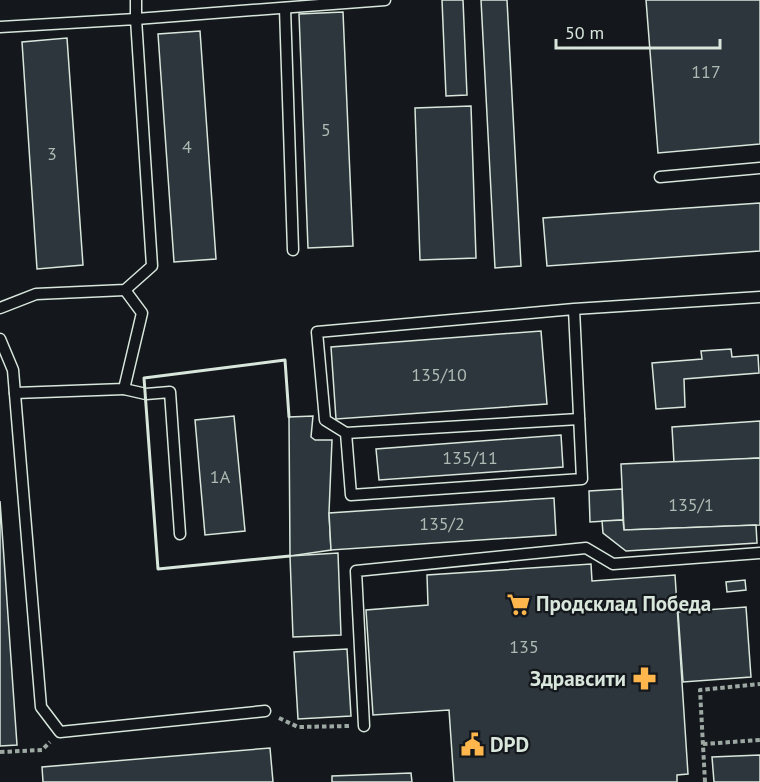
<svg xmlns="http://www.w3.org/2000/svg" width="760" height="782" font-family="'PT Sans',sans-serif">
<style>
.building{fill:#2c363c;stroke:#d8e6dc;stroke-width:1.5}
.lines{fill:none;stroke-linecap:round;stroke-linejoin:round}
.service-casing{stroke:#d8e6dc;stroke-width:13}
.path{stroke:#9da8a2;stroke-width:4;stroke-dasharray:4.5 3;stroke-linecap:butt}
.service{stroke:#14181c;stroke-width:10}
.wall{stroke:#d8e6dc;stroke-width:3}
.labels{text-anchor:middle;stroke-width:4.5;stroke-linejoin:round;paint-order:stroke}
.number-label{font-size:18px;fill:#adbab4}
.poi-label{font-size:21px;font-weight:bold;fill:#d8e6dc;stroke:#14181c;text-anchor:start}
</style>
<rect width="100%" height="100%" fill="#14181c"/>
<g class="building">
<polygon points="442,0 463,0 467,95 446,96"/>
<polygon points="481,0 507,0 521,266 495,268"/>
<polygon points="646,0 760,0 760,144 658,153"/>
<polygon points="343,12 353,246 308,248 299,14"/>
<polygon points="200,31 216,259 174,262 158,34"/>
<polygon points="67,38 83,265 37,269 22,42"/>
<polygon points="471,106 476,258 420,260 415,108"/>
<polygon points="760,203 760,251 547,266 543,218"/>
<polygon points="541,331 547,404 336,419 331,347"/>
<polygon points="731,349 732,357 758,355 759,373 684,379 685,407 656,409 652,363 702,359 701,351"/>
<polygon points="234,416 245,531 205,535 195,420"/>
<polygon points="313,416 311,437 315,440 332,440 329,513 331,550 290,556 289,417"/>
<polygon points="760,421 760,458 674,463 672,427"/>
<polygon points="561,435 563,467 379,480 376,449"/>
<polygon points="760,458 760,525 624,530 621,464"/>
<polygon points="622,489 623,520 590,522 589,491"/>
<polygon points="554,498 556,535 331,550 329,513"/>
<polygon points="0,501 17,745 0,746"/>
<polygon points="623,520 624,530 756,525 757,543 626,551 603,533 602,521"/>
<polygon points="338,553 341,635 293,637 290,556"/>
<polygon points="591,564 592,581 675,575 688,774 677,775 677,782 454,782 449,710 373,715 366,610 428,605 427,575"/>
<polygon points="745,580 746,590 727,592 726,582"/>
<polygon points="746,607 751,677 683,682 678,612"/>
<polygon points="347,649 351,716 298,719 294,652"/>
<polygon points="270,748 273,782 43,782 42,767"/>
<polygon points="760,755 760,782 714,782 712,757"/>
<polygon points="411,773 412,782 332,782 332,776"/>
</g>
<g class="lines">
<defs>
<g id="service">
<polyline points="136,0 136,19 385,0"/>
<polyline points="285,8 293,250"/>
<polyline points="0,27 136,19 152,266 125,290 36,294 0,308"/>
<polyline points="660,177 760,168"/>
<polyline points="574,309 582,479 351,495 346,433 325,420 317,332 574,309 760,297"/>
<polyline points="0,339 13,370 41,707 60,732 265,711"/>
<polyline points="124,389 146,394 170,392 180,534"/>
<polyline points="15,393 124,389 142,313 125,290"/>
<polyline points="346,433 579,419"/>
<polyline points="364,726 356,571 586,548 613,564 760,553"/>
</g>
</defs>
<use href="#service" class="service-casing"/>
<g class="path">
<polyline points="279,718 298,727 350,726"/>
<polyline points="703,744 760,740"/>
<polyline points="0,752 42,750 50,742"/>
<polyline points="705,782 700,690 760,684"/>
</g>
<use href="#service" class="service"/>
<polyline class="wall" points="289,417 285,360 144,378 158,569 290,556"/>
</g>
<defs>
<symbol id="supermarket-bare" viewBox="-9 -9 18 18"><path d="M-6-5.5h2.5l.6 2H6L4.5 2H-2.5L-4.4-4H-6ZM-1.5 3.2a1.3 1.3 0 1 0 .1 0ZM3 3.2a1.3 1.3 0 1 0 .1 0Z" fill="#ffb74d" stroke="#14181c" stroke-width="2.5" paint-order="stroke"/></symbol>
<symbol id="pharmacy-bare" viewBox="-9 -9 18 18"><path d="M-2-6h4v4h4v4h-4v4h-4v-4h-4v-4h4Z" fill="#ffb74d" stroke="#14181c" stroke-width="2.5" paint-order="stroke"/></symbol>
<symbol id="civic-bare" viewBox="-9 -9 18 18"><path d="M-.6-6.5H3V-4.5H.6V-3L4-1V1h2V6H-6V1h2V-1L-.6-3ZM-1.2 2.5V6h2.4V2.5Z" fill="#ffb74d" stroke="#14181c" stroke-width="2.5" paint-order="stroke"/></symbol>
</defs>
<g fill-rule="evenodd">
<use href="#supermarket-bare" x="502" y="588" width="33" height="33"/>
<use href="#pharmacy-bare" x="628" y="662" width="33" height="33"/>
<use href="#civic-bare" x="456" y="728" width="33" height="33"/>
</g>
<g class="labels">
<g class="number-label">
<text x="706" y="78">117</text>
<text x="326" y="136">5</text>
<text x="187" y="153">4</text>
<text x="52" y="160">3</text>
<text x="439" y="381">135/10</text>
<text x="470" y="464">135/11</text>
<text x="220" y="483">1А</text>
<text x="691" y="511">135/1</text>
<text x="442" y="530">135/2</text>
<text x="524" y="653">135</text>
</g>
<g class="poi-label">
<text x="536" y="611">Продсклад Победа</text>
<text x="626" y="686" text-anchor="end">Здравсити</text>
<text x="490" y="752">DPD</text>
</g>
</g>
<path d="M556 39v9h164v-9" fill="none" stroke="#d8e6dc" stroke-width="3"/>
<text x="565" y="39" font-size="18" fill="#d8e6dc" stroke="#14181c" stroke-width="4.5" paint-order="stroke">50 m</text>
</svg>
